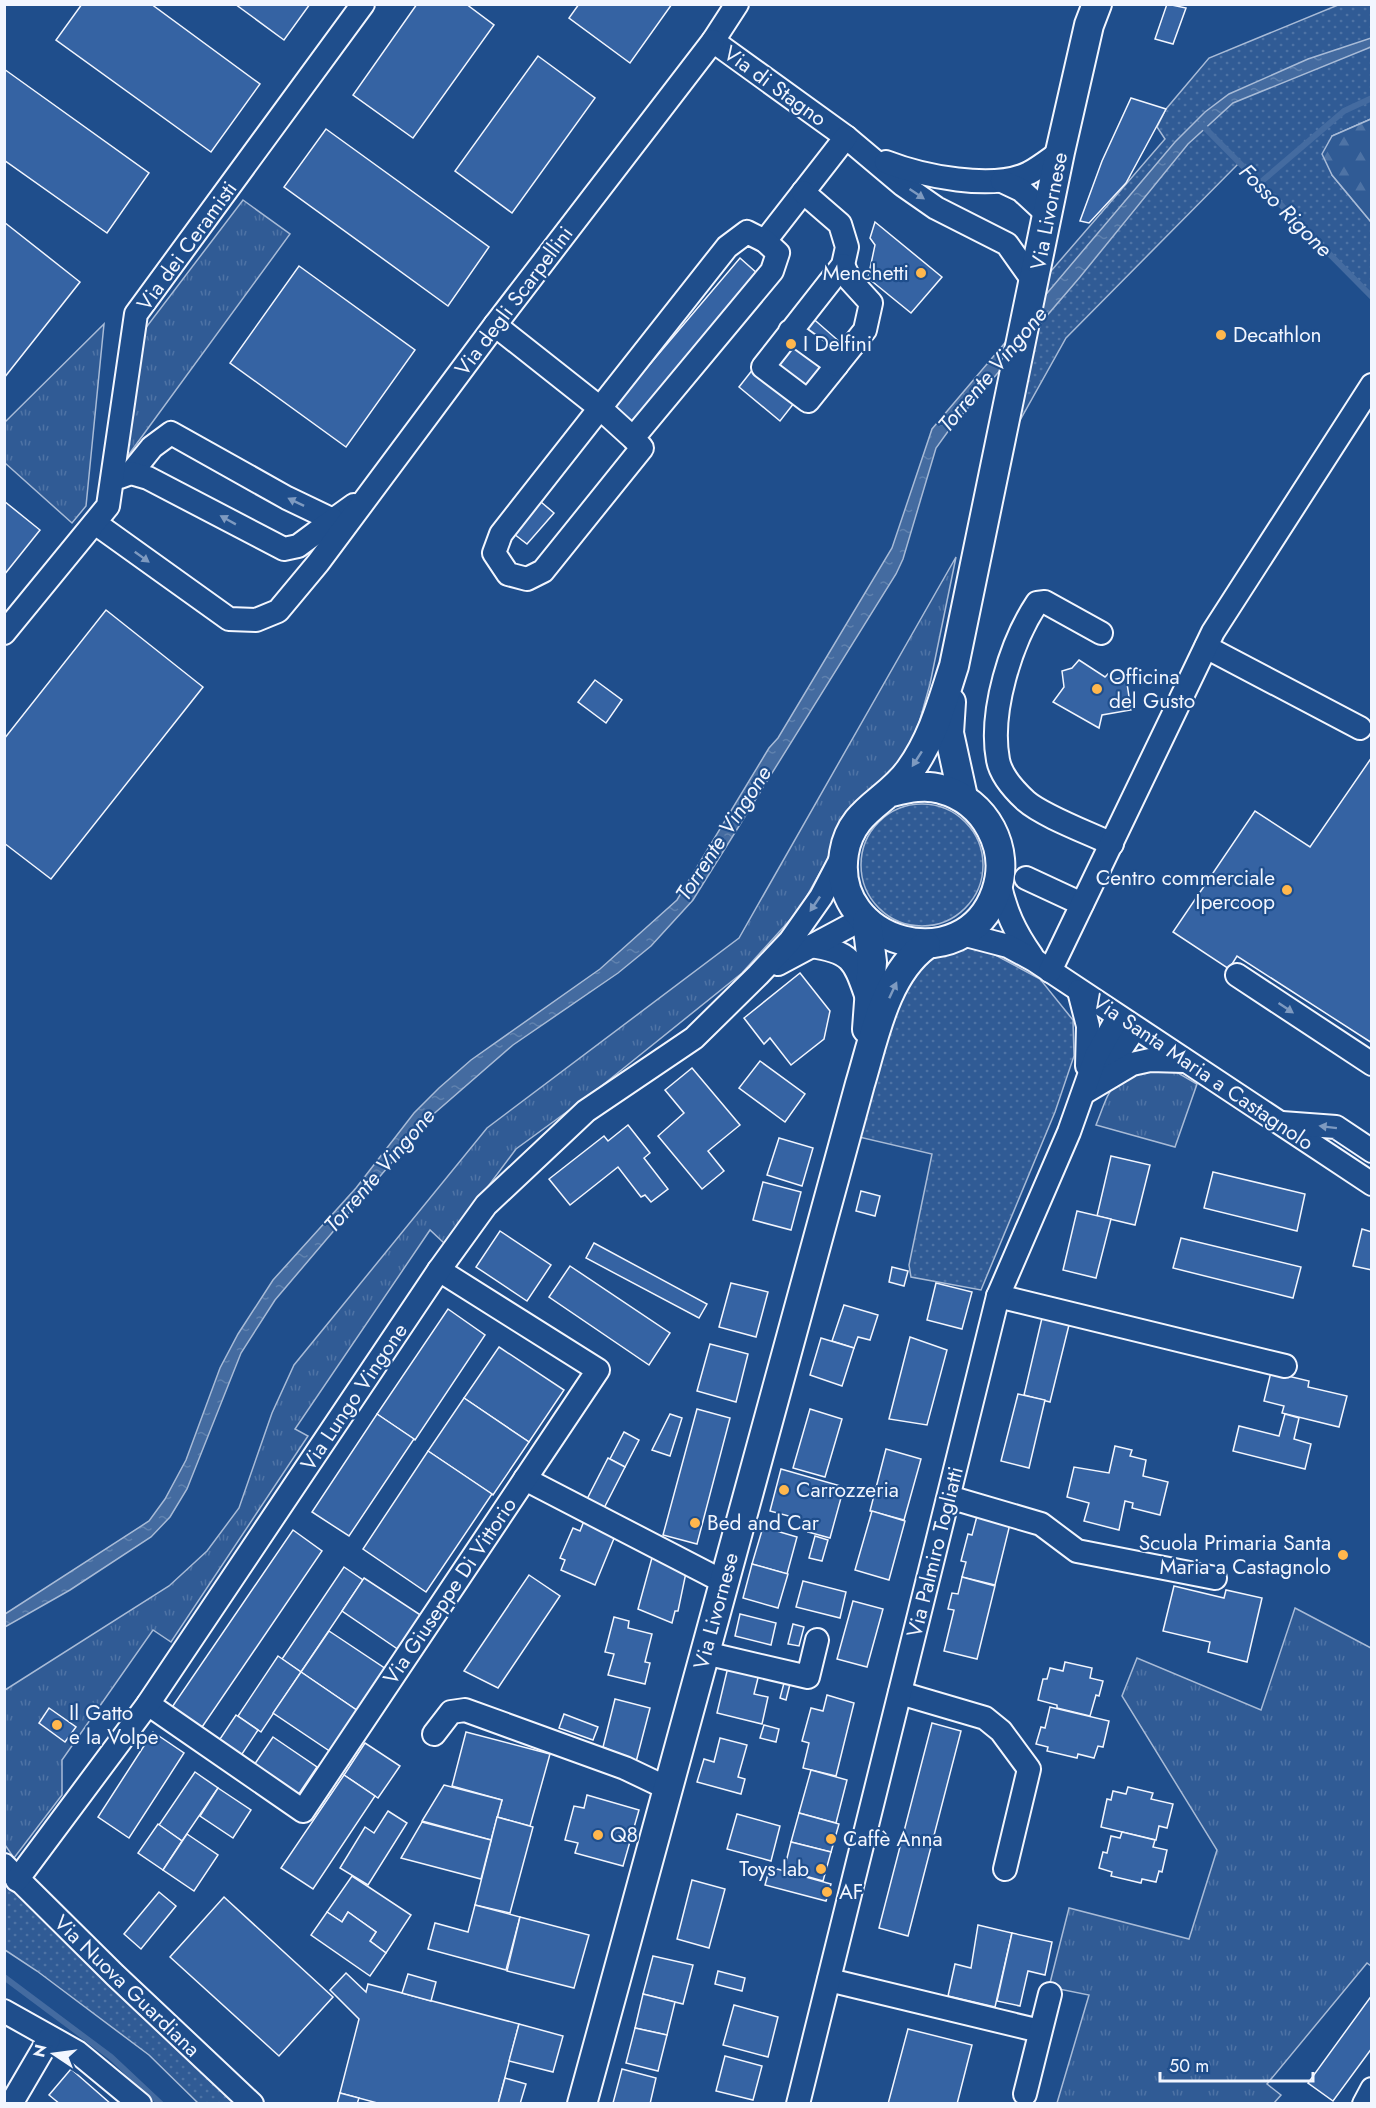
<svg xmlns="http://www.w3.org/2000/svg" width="1376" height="2108" font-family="Jost,sans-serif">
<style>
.grass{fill:url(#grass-dots);stroke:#a8bbd7;stroke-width:1.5}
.forest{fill:url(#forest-firs);stroke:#a8bbd7;stroke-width:1.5}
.park{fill:url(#park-tufts);stroke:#a8bbd7;stroke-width:1.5}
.water{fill:url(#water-ripples);stroke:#a8bbd7;stroke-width:1.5}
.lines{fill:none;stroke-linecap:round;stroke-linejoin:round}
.stream{stroke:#446ba0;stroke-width:6}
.building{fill:#3563a3;stroke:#f2f6ff;stroke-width:1.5}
.minor-casing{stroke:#f2f6ff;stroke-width:26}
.major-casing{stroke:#f2f6ff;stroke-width:32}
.minor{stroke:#1f4e8c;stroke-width:22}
.major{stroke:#1f4e8c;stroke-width:28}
.oneway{fill:#7e9ac0}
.poi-dot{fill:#ffb74d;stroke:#1f4e8c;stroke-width:2}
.labels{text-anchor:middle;stroke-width:4.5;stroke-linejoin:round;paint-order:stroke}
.street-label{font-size:21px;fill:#f2f6ff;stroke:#1f4e8c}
.poi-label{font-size:21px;fill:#f2f6ff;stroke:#1f4e8c;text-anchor:start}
.water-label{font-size:22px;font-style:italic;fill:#f2f6ff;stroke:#1f4e8c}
</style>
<defs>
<pattern id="grass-dots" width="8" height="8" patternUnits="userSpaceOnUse" patternTransform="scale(1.5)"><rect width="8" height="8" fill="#305b95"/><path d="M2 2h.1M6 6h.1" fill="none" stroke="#4e73a5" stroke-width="1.8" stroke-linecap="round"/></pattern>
<pattern id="forest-firs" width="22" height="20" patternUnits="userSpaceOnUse" patternTransform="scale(1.5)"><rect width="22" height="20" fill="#305b95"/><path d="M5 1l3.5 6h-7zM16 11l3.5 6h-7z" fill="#4e73a5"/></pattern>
<pattern id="park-tufts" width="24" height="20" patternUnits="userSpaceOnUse" patternTransform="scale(1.5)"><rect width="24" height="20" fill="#305b95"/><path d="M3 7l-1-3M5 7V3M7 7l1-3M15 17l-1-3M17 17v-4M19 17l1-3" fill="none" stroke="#4e73a5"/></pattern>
<pattern id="water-ripples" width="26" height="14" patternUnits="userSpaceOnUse" patternTransform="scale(1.5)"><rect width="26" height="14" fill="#446ba0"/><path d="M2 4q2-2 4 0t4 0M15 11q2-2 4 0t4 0" fill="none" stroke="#5f81ae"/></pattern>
</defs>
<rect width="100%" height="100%" fill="#1f4e8c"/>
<g class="grass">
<polygon points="1338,5 1371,5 1371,119 1332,136 1332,175 1371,222 1371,295 1240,162 1066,338 995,465 1032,293 1165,139 1157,127 1166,109 1209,58"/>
<circle cx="922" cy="865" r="61"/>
<polygon points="969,947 986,950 1040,979 1073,1020 1074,1056 1055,1112 981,1290 911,1277 909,1265 932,1154 859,1137 896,1005 926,958"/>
<polygon points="4,1881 24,1901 176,2033 247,2103 198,2103 149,2055 37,1971 5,1950"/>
</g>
<polygon class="forest" points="1371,119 1371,222 1332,175 1322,154 1332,136"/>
<g class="park">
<polygon points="243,200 290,234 116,472 135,342"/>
<polygon points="104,324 86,506 72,523 5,463 5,422"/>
<polygon points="956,557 930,684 914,741 831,853 799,910 742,973 594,1092 516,1149 445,1244 430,1230 295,1429 308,1436 171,1642 153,1630 62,1760 62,1795 14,1858 5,1845 5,1690 169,1586 207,1551 239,1508 272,1413 294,1365 487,1128 739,938"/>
<path d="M1151 1068 1173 1070 1197 1084 1175 1147 1096 1125C1111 1087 1109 1080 1151 1068Z"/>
<polygon points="1295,1608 1371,1648 1371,1966 1367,1963 1267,2084 1281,2095 1274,2103 1057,2103 1089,1995 1049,1987 1069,1908 1189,1939 1217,1850 1122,1696 1137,1658 1261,1710"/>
</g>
<polygon class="water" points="1371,38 1371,47 1233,103 1188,144 1080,277 949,430 936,448 903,559 896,574 693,900 651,946 618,973 513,1045 429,1118 404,1148 275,1300 241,1353 187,1489 170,1517 151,1537 70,1590 5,1627 5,1614 149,1521 165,1499 186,1460 220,1368 238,1334 273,1280 356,1188 414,1113 439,1088 471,1060 600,969 677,900 769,748 778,738 892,548 932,429 1175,142 1205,112 1229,94 1308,59"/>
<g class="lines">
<g class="stream">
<polyline points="1201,124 1372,297"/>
<polyline points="1261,182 1344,111 1372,98"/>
<polyline points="4,1977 111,2057 161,2104"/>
</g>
</g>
<g class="building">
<polygon points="82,4 151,4 260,84 211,152 56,40"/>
<polygon points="235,4 310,4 284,40"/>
<polygon points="417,4 466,4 494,25 413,138 353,95"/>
<polygon points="579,4 672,4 630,63 569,18"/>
<polygon points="1167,4 1186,8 1173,44 1155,39"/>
<polygon points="538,56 595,98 512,213 455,171"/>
<polygon points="4,69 149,173 107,233 4,160"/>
<polygon points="1131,98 1166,109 1126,183 1089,223 1080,221 1102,161"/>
<polygon points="326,129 489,247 448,306 284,187"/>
<polygon points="4,222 80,282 4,378"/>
<polygon points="875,222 942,277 911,313 868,278 875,245 870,238"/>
<polygon points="740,258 758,274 618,439 600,423"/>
<polygon points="299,266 415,350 346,447 230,363"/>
<polygon points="801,308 841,343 780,421 739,387"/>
<polygon points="4,501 40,530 4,575"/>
<polygon points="541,502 554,513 527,544 514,534"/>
<polygon points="106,610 203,687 51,879 4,843 4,739"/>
<polygon points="1079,660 1105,677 1108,674 1112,680 1126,677 1131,710 1102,715 1099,728 1053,702 1064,687 1062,671 1072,668"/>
<polygon points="595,680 622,700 606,723 578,702"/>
<polygon points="1372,757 1372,1043 1237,956 1229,969 1173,932 1255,811 1310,847"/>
<polygon points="800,973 830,1011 824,1039 791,1065 770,1038 764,1044 744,1018"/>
<polygon points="760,1061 805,1094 785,1122 739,1088"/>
<polygon points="692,1068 740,1125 708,1151 724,1171 702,1189 658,1136 684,1113 665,1090"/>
<polygon points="628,1125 650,1153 644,1158 668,1189 651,1202 645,1195 641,1197 618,1167 570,1205 549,1179 604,1136 608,1141"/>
<polygon points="779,1138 813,1148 802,1186 767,1175"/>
<polygon points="1111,1156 1150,1165 1135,1225 1097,1216"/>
<polygon points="1213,1172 1305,1194 1297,1231 1204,1208"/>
<polygon points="763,1182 801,1192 791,1230 753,1220"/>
<polygon points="861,1191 880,1196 875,1216 856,1211"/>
<polygon points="1077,1211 1111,1219 1096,1278 1063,1270"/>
<polygon points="1362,1229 1372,1232 1372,1270 1353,1266"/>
<polygon points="500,1231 551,1265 527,1301 476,1267"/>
<polygon points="1181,1238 1301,1267 1293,1298 1173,1268"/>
<polygon points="594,1243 707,1304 699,1318 586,1258"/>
<polygon points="570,1266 670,1333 649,1365 549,1297"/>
<polygon points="892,1267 908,1271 904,1286 889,1282"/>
<polygon points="731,1283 768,1292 756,1337 719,1327"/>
<polygon points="936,1283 972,1292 962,1329 927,1320"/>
<polygon points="844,1305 878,1315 870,1340 858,1337 854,1348 832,1341"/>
<polygon points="448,1309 485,1335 415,1440 377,1414"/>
<polygon points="1042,1318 1069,1325 1050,1402 1024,1395"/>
<polygon points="910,1337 947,1350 927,1425 889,1419"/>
<polygon points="821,1338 854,1348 842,1386 810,1375"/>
<polygon points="710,1344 748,1354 736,1402 697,1391"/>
<polygon points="499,1347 564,1390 529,1442 464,1398"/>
<polygon points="1271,1372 1309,1381 1308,1387 1347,1396 1339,1427 1282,1413 1284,1406 1264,1401"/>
<polygon points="1018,1394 1045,1400 1029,1468 1001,1461"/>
<polygon points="464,1398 529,1442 493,1495 428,1451"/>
<polygon points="697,1409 730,1418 697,1544 663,1535"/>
<polygon points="810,1409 842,1419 825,1477 793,1468"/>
<polygon points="377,1414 414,1439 349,1536 312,1512"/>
<polygon points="670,1414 682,1418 670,1456 652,1450"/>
<polygon points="1285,1414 1299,1418 1294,1439 1311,1444 1305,1469 1233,1451 1239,1426 1279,1436"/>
<polygon points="624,1432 639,1440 625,1467 610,1459"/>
<polygon points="1115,1446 1132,1450 1130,1456 1146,1460 1143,1476 1168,1482 1160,1515 1132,1508 1133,1503 1125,1501 1119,1530 1084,1521 1089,1503 1067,1497 1074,1467 1109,1473"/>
<polygon points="886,1449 921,1459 904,1520 870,1511"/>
<polygon points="428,1451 492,1494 426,1592 363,1549"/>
<polygon points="608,1458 625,1467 601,1514 584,1505"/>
<polygon points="781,1469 844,1487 830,1538 808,1532 811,1522 770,1511"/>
<polygon points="872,1511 905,1521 889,1580 855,1570"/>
<polygon points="977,1516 1010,1524 995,1585 962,1577 966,1562 961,1561 968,1534 972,1535"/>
<polygon points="584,1521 617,1531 595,1585 561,1570 565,1560 560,1558 573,1528 580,1531"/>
<polygon points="763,1527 797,1537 787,1574 752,1564"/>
<polygon points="293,1530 322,1551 198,1733 168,1713"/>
<polygon points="815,1536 828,1540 822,1561 809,1558"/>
<polygon points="653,1554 687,1568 678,1611 675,1611 672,1623 638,1609"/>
<polygon points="752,1564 788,1574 778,1608 743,1598"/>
<polygon points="344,1567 363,1580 301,1672 282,1659"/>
<polygon points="529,1575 560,1596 498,1688 464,1671"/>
<polygon points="962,1577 995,1586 977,1659 944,1651 954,1610 948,1609 952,1593 958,1594"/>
<polygon points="364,1578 422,1616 399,1650 342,1611"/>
<polygon points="803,1581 846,1592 840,1618 796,1607"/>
<polygon points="1174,1586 1224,1598 1226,1590 1262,1598 1247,1662 1208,1652 1210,1642 1163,1631"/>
<polygon points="853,1601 883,1609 867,1667 837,1659"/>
<polygon points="740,1614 776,1623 771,1645 735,1636"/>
<polygon points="614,1617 629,1621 628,1628 652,1634 645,1662 650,1663 645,1684 608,1675 614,1654 605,1652"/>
<polygon points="793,1624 804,1627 799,1646 788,1644"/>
<polygon points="329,1631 386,1669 358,1711 301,1672"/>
<polygon points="278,1656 301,1672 261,1732 238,1716"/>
<polygon points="1065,1662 1092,1668 1090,1678 1103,1681 1099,1696 1096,1695 1090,1716 1057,1708 1057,1705 1038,1700 1043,1679 1047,1679 1050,1668 1063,1671"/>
<polygon points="728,1667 759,1674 754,1694 768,1697 762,1724 717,1713"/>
<polygon points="301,1672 358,1711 331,1752 273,1713"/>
<polygon points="784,1683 790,1684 786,1700 780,1698"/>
<polygon points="827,1695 854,1703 836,1776 803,1768 809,1743 802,1741 811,1708 823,1711"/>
<polygon points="615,1699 650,1708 636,1762 603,1747"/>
<polygon points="1050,1707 1109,1721 1103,1747 1098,1746 1094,1758 1078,1754 1077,1758 1047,1751 1048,1747 1036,1744 1041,1727 1045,1728"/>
<polygon points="49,1708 76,1727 65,1742 39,1723"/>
<polygon points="564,1714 598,1727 593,1740 559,1728"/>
<polygon points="236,1715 258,1730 238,1760 216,1745"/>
<polygon points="932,1723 961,1731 908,1936 879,1928"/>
<polygon points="764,1725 779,1729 776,1742 760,1738"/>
<polygon points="153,1732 184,1753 129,1838 98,1817"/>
<polygon points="466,1732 550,1754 530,1826 497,1817 502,1800 452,1786"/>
<polygon points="273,1737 317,1767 294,1801 250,1771"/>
<polygon points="720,1738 747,1745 738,1777 745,1779 741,1794 697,1782 704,1759 714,1762"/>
<polygon points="365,1743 400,1766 378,1798 344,1775"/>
<polygon points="811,1770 847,1780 836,1823 799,1813"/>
<polygon points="195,1772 218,1788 182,1841 159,1825"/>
<polygon points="344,1775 375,1796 313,1889 281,1868"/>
<polygon points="444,1785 502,1800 491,1840 422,1821"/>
<polygon points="1128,1787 1153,1793 1151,1799 1173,1804 1167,1828 1159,1826 1156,1840 1101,1827 1107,1799 1111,1800 1113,1791 1126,1794"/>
<polygon points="218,1788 251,1810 233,1838 200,1816"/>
<polygon points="587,1795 639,1810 623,1866 575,1853 578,1843 565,1840 574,1806 584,1808"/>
<polygon points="388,1811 407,1823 368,1885 340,1868 365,1827 374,1833"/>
<polygon points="799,1813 839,1824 831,1852 791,1842"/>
<polygon points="737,1814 780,1826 771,1861 727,1849"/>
<polygon points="497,1817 533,1827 510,1913 475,1905"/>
<polygon points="422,1822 491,1840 481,1879 401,1858"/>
<polygon points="158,1824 182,1841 163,1870 138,1853"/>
<polygon points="1122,1832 1155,1840 1153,1847 1167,1850 1162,1872 1159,1871 1156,1882 1142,1879 1141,1883 1111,1876 1112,1872 1099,1868 1103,1852 1107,1853 1111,1836 1120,1838"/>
<polygon points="187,1834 218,1855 194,1891 163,1870"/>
<polygon points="791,1842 831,1852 823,1881 784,1870"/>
<polygon points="770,1867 831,1884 826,1901 765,1885"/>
<polygon points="352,1876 411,1915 386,1953 370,1941 376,1932 348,1912 342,1922 327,1912"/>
<polygon points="692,1880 725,1889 709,1948 677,1939"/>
<polygon points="159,1892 176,1906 141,1949 124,1934"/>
<polygon points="224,1897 333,1997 279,2056 170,1957"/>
<polygon points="475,1905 520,1917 506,1970 428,1949 435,1923 468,1932"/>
<polygon points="327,1912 342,1922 348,1912 376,1932 370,1941 386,1953 370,1976 311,1935"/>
<polygon points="520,1917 589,1935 574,1988 507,1971"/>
<polygon points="978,1925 1012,1933 995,2007 948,1996 955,1964 971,1968"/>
<polygon points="1012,1933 1052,1942 1045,1975 1028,1971 1020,2006 997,2001"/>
<polygon points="653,1956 693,1965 683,2004 643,1994"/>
<polygon points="718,1971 745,1978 742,1991 715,1984"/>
<polygon points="346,1973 366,1992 368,1984 519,2024 498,2104 381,2104 340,2093 359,2019 330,1990"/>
<polygon points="408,1974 436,1982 431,2001 402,1993"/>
<polygon points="643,1994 675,2002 667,2035 635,2028"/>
<polygon points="1372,1995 1372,2048 1333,2101 1308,2083"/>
<polygon points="734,2005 778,2017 768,2057 723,2045"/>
<polygon points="519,2024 563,2036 553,2072 509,2061"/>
<polygon points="635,2028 667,2035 658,2071 626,2063"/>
<polygon points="908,2029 972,2045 957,2104 888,2104"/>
<polygon points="725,2056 762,2066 753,2100 716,2091"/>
<polygon points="71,2069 111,2104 60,2104 49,2095"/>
<polygon points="622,2069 656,2078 650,2104 613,2103"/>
<polygon points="505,2078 526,2084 520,2104 498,2104"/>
<polygon points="340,2093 359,2098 357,2104 337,2104"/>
</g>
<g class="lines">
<defs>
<g id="minor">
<polyline points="737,4 713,41 846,137 903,185 936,208 1007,244 1034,282"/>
<path d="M886 162C922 176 993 191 1029 173 1040 167 1050 159 1060 152"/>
<polyline points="1002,181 1021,190 1048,215"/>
<polyline points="765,241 846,137"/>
<polyline points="495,325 600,408 501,534 494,553 508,574 527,579 543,571 642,448 633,438 772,271 778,253 765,241 747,232 727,247 600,408 633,438"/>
<polyline points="790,331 837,365 808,401 763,367 843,265 847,247 840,224 803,192"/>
<polyline points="837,365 865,330 871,303 850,280 843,265"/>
<polyline points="131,473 152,447 171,433 287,498 333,520 354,505"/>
<polyline points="120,477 131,473 148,478 284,549 298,546 333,520"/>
<polyline points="95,523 229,619 256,620 278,611 318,563 495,325 713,41"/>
<polyline points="4,633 108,506 136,314 363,4"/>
<path d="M1101 633 1045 602 1037 603C1011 642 989 712 998 760 1001 776 1014 790 1026 801 1043 816 1089 833 1112 844"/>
<polyline points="1206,647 1360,728"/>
<polyline points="1026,878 1082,904"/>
<path d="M999 881C1005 911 1015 932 1032 956"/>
<polyline points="962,934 1008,946 1034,960 1372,1184"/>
<path d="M811 946C852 952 854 961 867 998"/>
<polyline points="778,964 851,925 867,922"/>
<polyline points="1050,971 1213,632 1372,385"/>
<polyline points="1237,975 1372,1064"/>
<polyline points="1079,991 1088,1026 1087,1066"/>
<polyline points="1098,1078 1111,1064 1135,1028"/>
<polyline points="1085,1092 1132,1064 1150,1060 1185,1061"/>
<polyline points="1282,1123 1336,1127 1372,1151"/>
<polyline points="998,1296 1285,1366"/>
<polyline points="525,1479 724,1582"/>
<polyline points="949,1497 1041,1524 1077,1551 1215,1578"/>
<polyline points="705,1653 808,1677 817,1640"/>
<polyline points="900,1693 985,1718 1001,1731 1029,1769 1005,1869"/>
<polyline points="148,1704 303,1811 598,1370 439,1270"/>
<polyline points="434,1734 451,1712 465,1710 625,1768 667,1788"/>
<polyline points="4,1865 115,1975 252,2104"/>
<polyline points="17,1880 148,1704 439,1270 486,1205 586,1111 694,1038 758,975 790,941 821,897 844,853"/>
<polyline points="829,1980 1040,2031"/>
<polyline points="4,2011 77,2052 140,2104"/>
<polyline points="1025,2094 1050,1994"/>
<polyline points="11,2104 49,2039"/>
<polyline points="798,2104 998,1296 1069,1132 1096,1056 1118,1017"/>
<polyline points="1364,2104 1372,2089"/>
</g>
<g id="major">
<polyline points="951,702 949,733 963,797"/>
<path d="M892 792C908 788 925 784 941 789 986 801 1011 849 996 892 965 981 829 945 844 853 851 809 888 802 910 770 933 738 942 703 954 666L1060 152 1089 25 1097 4"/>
<polyline points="867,1029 872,962 867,922"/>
<path d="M582 2104 860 1084C874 1038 885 975 926 945"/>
</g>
</defs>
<use href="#minor" class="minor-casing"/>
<use href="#major" class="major-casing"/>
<use href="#minor" class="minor"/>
<use href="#major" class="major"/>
</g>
<defs><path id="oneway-solid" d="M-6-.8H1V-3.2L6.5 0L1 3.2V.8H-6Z" transform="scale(1.5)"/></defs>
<g class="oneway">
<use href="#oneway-solid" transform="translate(917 194) rotate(34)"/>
<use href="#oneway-solid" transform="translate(296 502) rotate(-154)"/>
<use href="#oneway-solid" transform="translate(228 520) rotate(-151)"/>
<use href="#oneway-solid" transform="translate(142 557) rotate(36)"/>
<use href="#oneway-solid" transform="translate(917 759) rotate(123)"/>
<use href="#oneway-solid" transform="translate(815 904) rotate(124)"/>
<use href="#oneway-solid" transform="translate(893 990) rotate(-65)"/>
<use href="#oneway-solid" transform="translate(1286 1008) rotate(34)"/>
<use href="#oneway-solid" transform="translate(1328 1127) rotate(-173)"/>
</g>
<g class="poi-dot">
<circle cx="921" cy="273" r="6"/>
<circle cx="1221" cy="335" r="6"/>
<circle cx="791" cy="344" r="6"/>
<circle cx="1097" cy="689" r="6"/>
<circle cx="1287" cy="890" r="6"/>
<circle cx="784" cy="1490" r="6"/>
<circle cx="695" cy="1523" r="6"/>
<circle cx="1343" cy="1555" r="6"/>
<circle cx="57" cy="1725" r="6"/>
<circle cx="598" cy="1835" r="6"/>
<circle cx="831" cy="1839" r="6"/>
<circle cx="821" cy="1869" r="6"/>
<circle cx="827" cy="1892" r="6"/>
</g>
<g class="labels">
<g class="street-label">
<text transform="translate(775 86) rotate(36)" y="7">Via di Stagno</text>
<text transform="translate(1049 211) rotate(-79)" y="7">Via Livornese</text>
<text transform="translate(187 246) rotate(-54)" y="7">Via dei Ceramisti</text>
<text transform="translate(514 301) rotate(-53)" y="7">Via degli Scarpellini</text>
<text transform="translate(1203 1072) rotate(34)" y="7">Via Santa Maria a Castagnolo</text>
<text transform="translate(354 1397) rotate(-56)" y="7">Via Lungo Vingone</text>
<text transform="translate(935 1552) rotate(-76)" y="7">Via Palmiro Togliatti</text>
<text transform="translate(450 1591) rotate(-56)" y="7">Via Giuseppe Di Vittorio</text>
<text transform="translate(716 1611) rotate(-75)" y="7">Via Livornese</text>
<text transform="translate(127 1986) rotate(44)" y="7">Via Nuova Guardiana</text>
</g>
<g class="poi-label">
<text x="909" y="280" text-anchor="end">Menchetti</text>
<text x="1233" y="342">Decathlon</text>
<text x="803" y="351">I Delfini</text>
<text x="1109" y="684">Officina<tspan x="1109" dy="24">del Gusto</tspan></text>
<text x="1275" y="885" text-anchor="end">Centro commerciale<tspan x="1275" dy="24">Ipercoop</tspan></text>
<text x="796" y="1497">Carrozzeria</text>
<text x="707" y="1530">Bed and Car</text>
<text x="1331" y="1550" text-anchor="end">Scuola Primaria Santa<tspan x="1331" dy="24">Maria a Castagnolo</tspan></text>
<text x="69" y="1720">Il Gatto<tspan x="69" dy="24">e la Volpe</tspan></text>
<text x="610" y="1842">Q8</text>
<text x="843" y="1846">Caffè Anna</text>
<text x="809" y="1876" text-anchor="end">Toys lab</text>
<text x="839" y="1899">AF</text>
</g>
<g class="water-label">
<text transform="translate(1286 210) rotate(45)" y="8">Fosso Rigone</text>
<text transform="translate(992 369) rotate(-50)" y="8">Torrente Vingone</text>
<text transform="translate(723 833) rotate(-57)" y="8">Torrente Vingone</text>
<text transform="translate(379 1170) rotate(-49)" y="8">Torrente Vingone</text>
</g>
</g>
<rect width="1376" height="2108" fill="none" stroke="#f2f6ff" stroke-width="12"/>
<g transform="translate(54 2054) rotate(283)" stroke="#1f4e8c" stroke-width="4.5" paint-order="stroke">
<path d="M0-4.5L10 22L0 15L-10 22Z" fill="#f2f6ff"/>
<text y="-9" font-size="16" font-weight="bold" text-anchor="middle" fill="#f2f6ff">N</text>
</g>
<path d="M1160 2072v9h153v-9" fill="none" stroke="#f2f6ff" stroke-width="3"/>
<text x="1169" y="2072" font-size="18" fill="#f2f6ff" stroke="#1f4e8c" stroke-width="4.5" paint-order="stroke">50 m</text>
</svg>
